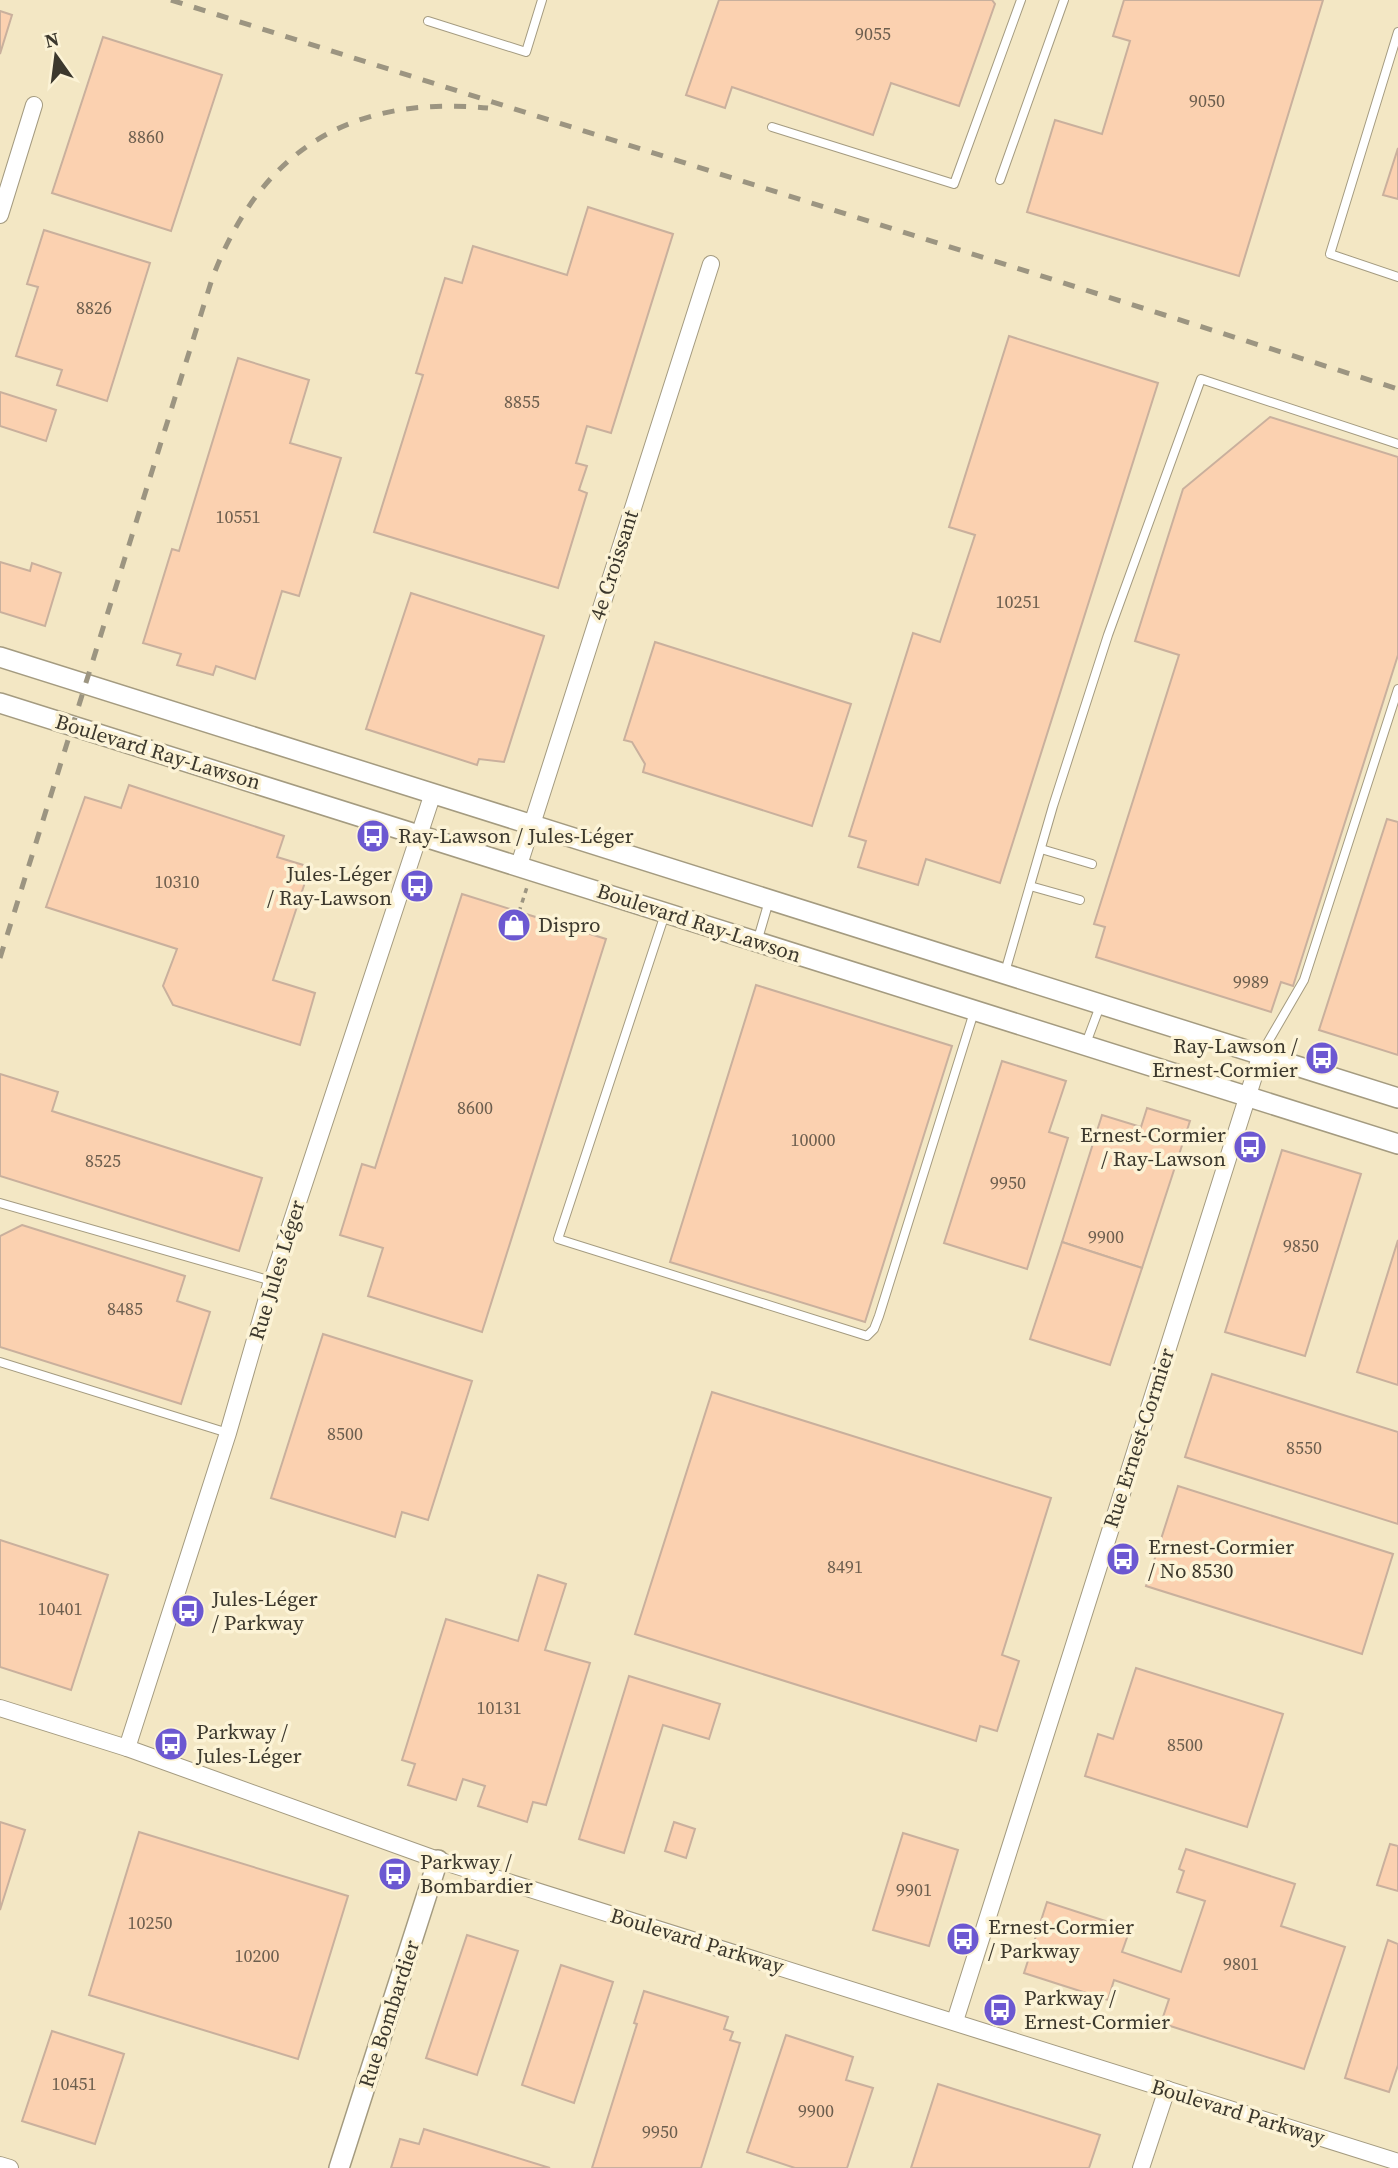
<svg xmlns="http://www.w3.org/2000/svg" width="1398" height="2168" font-family="'Source Serif 4',serif">
<style>
.built{fill:#f3e7c4}
.building{fill:#fbd1b0;stroke:#c9b09d;stroke-width:2}
.lines{fill:none;stroke-linecap:round;stroke-linejoin:round}
.service-casing{stroke:#a49b80;stroke-width:10}
.minor-casing{stroke:#a49b80;stroke-width:18}
.tertiary-casing{stroke:#a49b80;stroke-width:22}
.path{stroke:#9c9581;stroke-width:3.5;stroke-dasharray:5 5;stroke-linecap:butt}
.service{stroke:#fff;stroke-width:8}
.minor{stroke:#fff;stroke-width:16}
.tertiary{stroke:#fff;stroke-width:19}
.rail{stroke:#9c9581;stroke-width:5;stroke-dasharray:12 12;stroke-linecap:butt}
.labels{text-anchor:middle;stroke-width:7;stroke-linejoin:round;paint-order:stroke}
.number-label{font-size:18px;fill:#6c5e4e}
.street-label{font-size:21px;fill:#3c382d;stroke:#fcf3d6}
.poi-label{font-size:21px;fill:#3c382d;stroke:#fcf3d6;text-anchor:start}
</style>
<rect width="100%" height="100%" fill="#fcf3d6"/>
<rect class="built" x="0" y="0" width="1398" height="2168"/>
<g class="building">
<polygon points="719,0 992,0 995,4 959,106 891,83 873,135 732,87 725,108 686,95"/>
<polygon points="1124,0 1323,0 1239,276 1027,212 1055,120 1102,134 1130,41 1113,36"/>
<polygon points="0,11 12,15 0,54"/>
<polygon points="103,37 222,75 171,231 52,193"/>
<polygon points="1398,148 1398,199 1383,195"/>
<polygon points="588,207 673,234 611,433 587,426 576,463 587,466 579,490 587,493 558,588 374,532 423,375 416,373 445,278 462,283 473,246 567,275"/>
<polygon points="44,230 150,263 107,401 57,385 62,370 16,356 38,287 27,284"/>
<polygon points="1009,336 1158,383 1000,883 926,859 918,885 858,867 866,841 849,836 913,633 940,642 975,535 949,527"/>
<polygon points="238,358 309,380 290,443 341,458 299,596 282,591 255,679 216,666 213,675 177,665 181,654 143,643 172,549 179,551"/>
<polygon points="0,392 56,410 46,441 0,426"/>
<polygon points="1270,417 1398,457 1398,655 1293,986 1281,982 1271,1012 1096,957 1105,927 1094,924 1179,655 1135,641 1183,489"/>
<polygon points="0,562 30,571 32,563 61,573 45,626 0,612"/>
<polygon points="411,593 544,636 504,762 479,759 477,765 366,729"/>
<polygon points="655,642 851,704 812,826 643,772 645,764 632,742 624,740"/>
<polygon points="129,785 284,836 277,857 310,867 273,980 315,993 300,1045 173,1005 163,986 177,949 46,907 85,797 121,808"/>
<polygon points="1387,819 1398,822 1398,1055 1319,1030"/>
<polygon points="462,894 606,939 482,1332 368,1296 383,1248 340,1235 362,1164 375,1168"/>
<polygon points="756,985 952,1046 865,1322 670,1262"/>
<polygon points="1002,1061 1066,1081 1049,1132 1068,1138 1027,1269 944,1243"/>
<polygon points="0,1074 58,1092 52,1111 262,1178 239,1251 0,1176"/>
<polygon points="1147,1108 1190,1121 1142,1268 1062,1242 1102,1115 1141,1127"/>
<polygon points="1282,1150 1361,1174 1305,1356 1225,1332"/>
<polygon points="22,1225 185,1276 177,1301 210,1312 181,1404 0,1347 0,1236"/>
<polygon points="1398,1240 1398,1385 1357,1372"/>
<polygon points="1062,1242 1142,1268 1110,1365 1030,1339"/>
<polygon points="323,1334 472,1381 428,1520 402,1512 395,1537 271,1498"/>
<polygon points="1212,1374 1398,1432 1398,1524 1185,1457"/>
<polygon points="712,1392 1051,1498 1002,1655 1019,1661 997,1731 980,1726 976,1741 635,1634"/>
<polygon points="1178,1486 1393,1554 1362,1654 1146,1586"/>
<polygon points="0,1540 108,1575 71,1690 0,1667"/>
<polygon points="538,1575 566,1584 545,1650 590,1663 546,1805 533,1802 527,1822 478,1806 485,1786 463,1779 456,1800 408,1785 415,1764 402,1760 446,1619 518,1641"/>
<polygon points="1136,1668 1283,1714 1247,1827 1085,1776 1098,1734 1113,1739"/>
<polygon points="629,1676 720,1704 709,1739 663,1725 624,1853 579,1839"/>
<polygon points="0,1822 25,1830 0,1910"/>
<polygon points="674,1822 695,1829 686,1858 665,1851"/>
<polygon points="139,1832 348,1896 298,2059 89,1995"/>
<polygon points="903,1833 958,1850 929,1946 873,1930"/>
<polygon points="1390,1844 1398,1846 1398,1891 1377,1885"/>
<polygon points="1186,1849 1295,1884 1281,1926 1345,1947 1304,2069 1161,2023 1169,1999 1114,1980 1108,2000 1024,1973 1047,1902 1130,1929 1122,1952 1181,1972 1205,1901 1177,1892 1184,1871 1179,1869"/>
<polygon points="467,1935 518,1951 477,2075 426,2058"/>
<polygon points="1388,1940 1398,1944 1398,2065 1389,2092 1345,2078"/>
<polygon points="561,1965 613,1982 574,2103 522,2085"/>
<polygon points="644,1991 728,2017 724,2029 733,2032 730,2040 740,2043 701,2168 592,2168 637,2024 634,2023"/>
<polygon points="52,2031 124,2054 95,2144 22,2121"/>
<polygon points="786,2035 853,2057 846,2080 873,2088 847,2168 795,2168 747,2152"/>
<polygon points="938,2084 1100,2135 1089,2168 911,2168"/>
<polygon points="424,2129 550,2168 391,2168 400,2139 419,2144"/>
</g>
<g class="lines">
<defs>
<g id="service">
<polyline points="428,21 526,52 542,0"/>
<polyline points="1398,32 1330,254 1398,277"/>
<polyline points="772,127 954,184 1021,0"/>
<polyline points="1000,180 1064,0"/>
<polyline points="1041,849 1092,864"/>
<polyline points="1030,886 1080,900"/>
<polyline points="665,914 558,1239 867,1336 874,1329 879,1316 974,1012"/>
<polyline points="757,942 769,901"/>
<polyline points="1005,972 1053,806 1108,635 1201,379 1398,444"/>
<polyline points="1085,1046 1100,1006"/>
<polyline points="1261,1054 1304,980 1398,689"/>
<polyline points="0,1203 272,1281"/>
<polyline points="0,1362 228,1433"/>
</g>
<g id="minor">
<polyline points="0,215 34,105"/>
<polyline points="519,865 711,264"/>
<polyline points="0,1708 127,1748 438,1860 1398,2162"/>
<polyline points="127,1748 228,1433 272,1281 433,793"/>
<polyline points="955,2021 1261,1054"/>
<polyline points="0,2165 10,2168"/>
<polyline points="1141,2168 1167,2089"/>
</g>
<g id="tertiary">
<polyline points="0,657 1398,1098"/>
<polyline points="0,703 1398,1144"/>
<polyline points="339,2168 438,1860"/>
</g>
</defs>
<use href="#service" class="service-casing"/>
<use href="#minor" class="minor-casing"/>
<use href="#tertiary" class="tertiary-casing"/>
<polyline class="path" points="519,912 527,887"/>
<use href="#service" class="service"/>
<use href="#minor" class="minor"/>
<use href="#tertiary" class="tertiary"/>
<g class="rail">
<polyline points="171,0 1398,389"/>
<path d="M0 958 212 279C261 149 351 95 488 108"/>
</g>
</g>
<defs>
<symbol id="bus-disc" viewBox="-11 -11 22 22"><circle r="9.5" fill="#6c58d1" stroke="#fcf3d6"/><path d="M-5-6H5V4H4V6H2V4H-2V6H-4V4H-5ZM-3.5-4V0h7V-4ZM-3.5 1.2v1.5H-2V1.2ZM2 1.2v1.5H3.5V1.2Z" fill="#fff"/></symbol>
<symbol id="shop-disc" viewBox="-11 -11 22 22"><circle r="9.5" fill="#6c58d1" stroke="#fcf3d6"/><path d="M-5-2.5h2.3a2.7 3.5 0 0 1 5.4 0H5L5.5 6h-11ZM-1.5-2.5h3a1.5 2.3 0 0 0-3 0Z" fill="#fff"/></symbol>
</defs>
<g fill-rule="evenodd">
<use href="#bus-disc" x="354" y="817" width="38" height="38"/>
<use href="#bus-disc" x="398" y="867" width="38" height="38"/>
<use href="#shop-disc" x="495" y="906" width="38" height="38"/>
<use href="#bus-disc" x="1303" y="1039" width="38" height="38"/>
<use href="#bus-disc" x="1231" y="1128" width="38" height="38"/>
<use href="#bus-disc" x="1104" y="1540" width="38" height="38"/>
<use href="#bus-disc" x="169" y="1592" width="38" height="38"/>
<use href="#bus-disc" x="152" y="1725" width="38" height="38"/>
<use href="#bus-disc" x="376" y="1855" width="38" height="38"/>
<use href="#bus-disc" x="944" y="1920" width="38" height="38"/>
<use href="#bus-disc" x="981" y="1991" width="38" height="38"/>
</g>
<g class="labels">
<g class="number-label">
<text x="873" y="40">9055</text>
<text x="1207" y="107">9050</text>
<text x="146" y="143">8860</text>
<text x="94" y="314">8826</text>
<text x="522" y="408">8855</text>
<text x="238" y="523">10551</text>
<text x="1018" y="608">10251</text>
<text x="177" y="888">10310</text>
<text x="1251" y="988">9989</text>
<text x="475" y="1114">8600</text>
<text x="813" y="1146">10000</text>
<text x="103" y="1167">8525</text>
<text x="1008" y="1189">9950</text>
<text x="1106" y="1243">9900</text>
<text x="1301" y="1252">9850</text>
<text x="125" y="1315">8485</text>
<text x="345" y="1440">8500</text>
<text x="1304" y="1454">8550</text>
<text x="845" y="1573">8491</text>
<text x="60" y="1615">10401</text>
<text x="499" y="1714">10131</text>
<text x="1185" y="1751">8500</text>
<text x="914" y="1896">9901</text>
<text x="150" y="1929">10250</text>
<text x="257" y="1962">10200</text>
<text x="1241" y="1970">9801</text>
<text x="74" y="2090">10451</text>
<text x="816" y="2117">9900</text>
<text x="660" y="2138">9950</text>
</g>
<g class="street-label">
<text transform="translate(614 565) rotate(-72)" y="7">4e Croissant</text>
<text transform="translate(158 752) rotate(17)" y="7">Boulevard Ray-Lawson</text>
<text transform="translate(699 923) rotate(18)" y="7">Boulevard Ray-Lawson</text>
<text transform="translate(277 1270) rotate(-73)" y="7">Rue Jules Léger</text>
<text transform="translate(1139 1438) rotate(-72)" y="7">Rue Ernest-Cormier</text>
<text transform="translate(697 1941) rotate(17)" y="7">Boulevard Parkway</text>
<text transform="translate(389 2014) rotate(-72)" y="7">Rue Bombardier</text>
<text transform="translate(1238 2112) rotate(17)" y="7">Boulevard Parkway</text>
</g>
<g class="poi-label">
<text x="398" y="843">Ray-Lawson / Jules-Léger</text>
<text x="392" y="881" text-anchor="end">Jules-Léger<tspan x="392" dy="24">/ Ray-Lawson</tspan></text>
<text x="538" y="932">Dispro</text>
<text x="1298" y="1053" text-anchor="end">Ray-Lawson /<tspan x="1298" dy="24">Ernest-Cormier</tspan></text>
<text x="1226" y="1142" text-anchor="end">Ernest-Cormier<tspan x="1226" dy="24">/ Ray-Lawson</tspan></text>
<text x="1148" y="1554">Ernest-Cormier<tspan x="1148" dy="24">/ No 8530</tspan></text>
<text x="212" y="1606">Jules-Léger<tspan x="212" dy="24">/ Parkway</tspan></text>
<text x="196" y="1739">Parkway /<tspan x="196" dy="24">Jules-Léger</tspan></text>
<text x="420" y="1869">Parkway /<tspan x="420" dy="24">Bombardier</tspan></text>
<text x="988" y="1934">Ernest-Cormier<tspan x="988" dy="24">/ Parkway</tspan></text>
<text x="1024" y="2005">Parkway /<tspan x="1024" dy="24">Ernest-Cormier</tspan></text>
</g>
</g>
<g transform="translate(56 56) rotate(346)" stroke="#fcf3d6" stroke-width="5" paint-order="stroke">
<path d="M0-5L12 26L0 18L-12 26Z" fill="#3c382d"/>
<text y="-10" font-size="19" font-weight="bold" text-anchor="middle" fill="#3c382d">N</text>
</g>
</svg>
